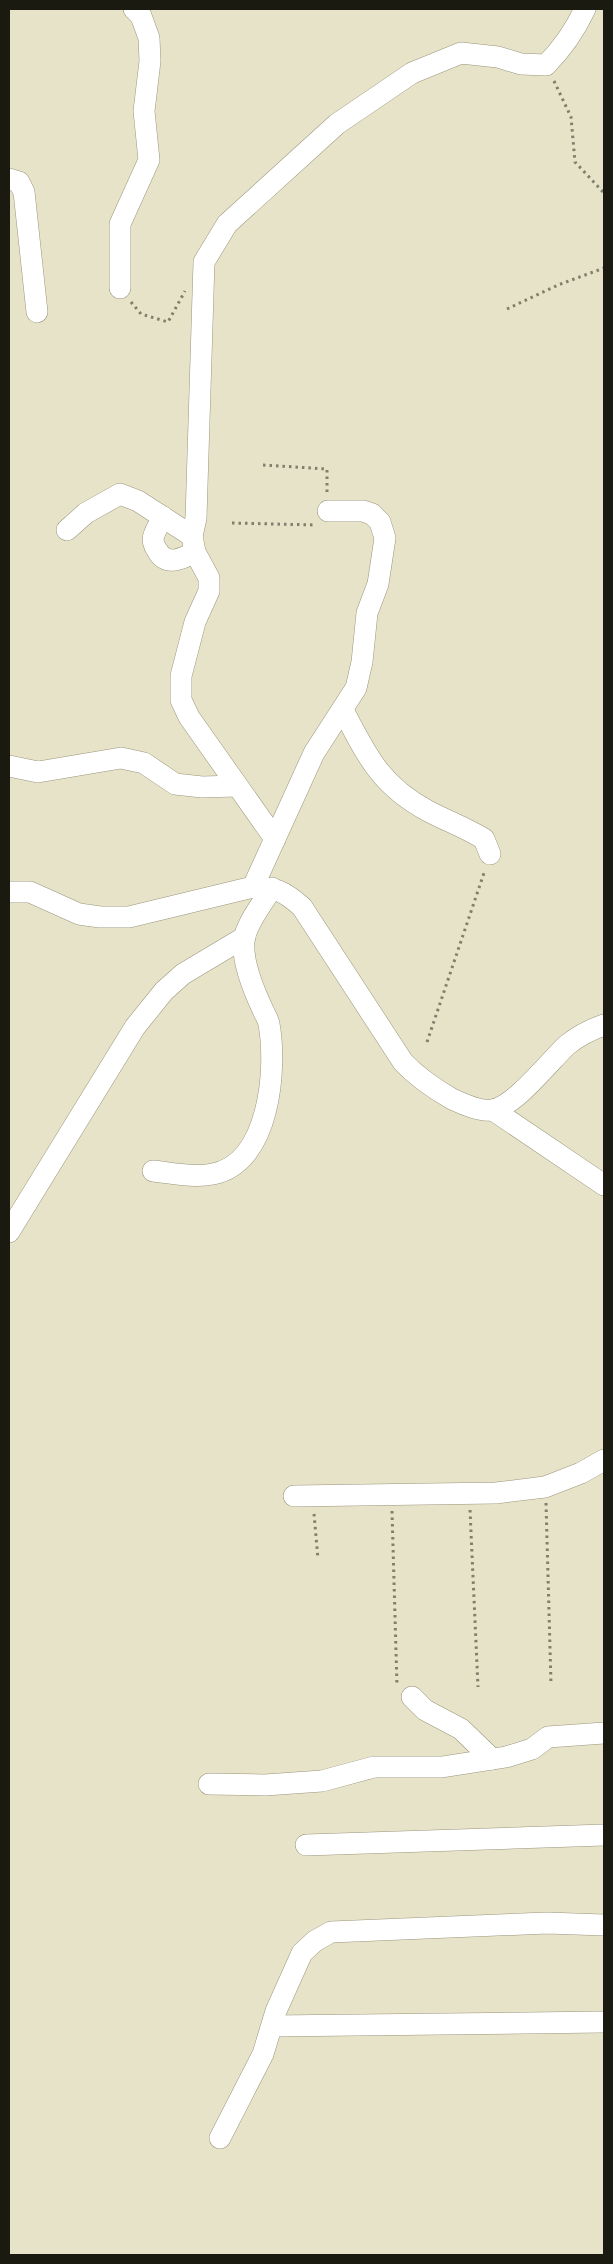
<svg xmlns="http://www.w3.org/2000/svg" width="613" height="2264" font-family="'Alegreya Sans',sans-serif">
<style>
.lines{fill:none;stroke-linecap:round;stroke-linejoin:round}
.minor-casing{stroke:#9a967d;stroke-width:22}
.path{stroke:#817e6c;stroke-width:3;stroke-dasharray:2.5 4;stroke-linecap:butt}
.minor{stroke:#fff;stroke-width:21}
</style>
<rect width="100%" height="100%" fill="#e7e3c8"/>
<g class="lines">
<defs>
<g id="minor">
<polyline points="9,179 19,182 24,192 37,312"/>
<polyline points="120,288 120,224 149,160 144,111 150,61 149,38 141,16 134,9"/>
<path d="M163 517C160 523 156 529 154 535 152 540 154 546 157 550 166 567 182 559 195 552"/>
<polyline points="67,530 86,513 120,494 138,501 192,536"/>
<path d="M343 710C367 756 380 785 428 811 447 821 466 828 484 839L490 854"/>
<polyline points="9,766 38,772 121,758 144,763 175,784 202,787 237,786"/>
<path d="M275 839 189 717 181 700V676L195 622 209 591V578L195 552 192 536 196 518 204 262 227 224 337 124 412 73 461 53 498 57 521 64 546 65C563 48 575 30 585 9"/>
<polyline points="253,887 314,753 356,688 362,662 367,613 378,584 385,538 380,522 372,514 363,511 328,511"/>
<path d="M9 892H30L79 914 100 917H129L253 887C277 888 284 891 302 907L403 1062C418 1078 433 1088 452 1099 463 1104 480 1112 492 1110 514 1107 550 1061 567 1045 577 1037 592 1029 604 1025"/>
<polyline points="493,1110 604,1185"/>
<path d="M153 1171C173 1173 194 1178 213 1174 270 1163 277 1068 269 1024 268 1019 265 1015 263 1010 254 991 242 962 244 941 245 925 264 901 272 888"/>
<polyline points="9,1232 135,1027 164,991 183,974 245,937"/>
<polyline points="294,1496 496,1493 545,1487 581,1473 604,1460"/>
<polyline points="412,1697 425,1710 461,1729 492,1759"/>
<polyline points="209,1784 265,1785 322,1781 374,1767 442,1767 506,1757 532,1749 548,1737 604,1733"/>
<polyline points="306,1845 604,1835"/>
<polyline points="272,2026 604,2022"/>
<polyline points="220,2138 263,2054 276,2011 302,1953 315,1941 331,1932 547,1923 604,1925"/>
</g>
</defs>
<use href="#minor" class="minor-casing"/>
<g class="path">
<polyline points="554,81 571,117 575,162 604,193"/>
<polyline points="131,302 141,314 168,322 185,291"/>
<polyline points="507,309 558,285 604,268"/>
<polyline points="263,465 327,469 327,493"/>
<polyline points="232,523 316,525"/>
<polyline points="427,1042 485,870"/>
<polyline points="546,1503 551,1684"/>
<polyline points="470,1510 478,1687"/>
<polyline points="392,1511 397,1686"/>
<polyline points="314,1514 318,1559"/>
</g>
<use href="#minor" class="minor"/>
</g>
<rect width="613" height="2264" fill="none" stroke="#1b1a10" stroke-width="20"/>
</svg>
